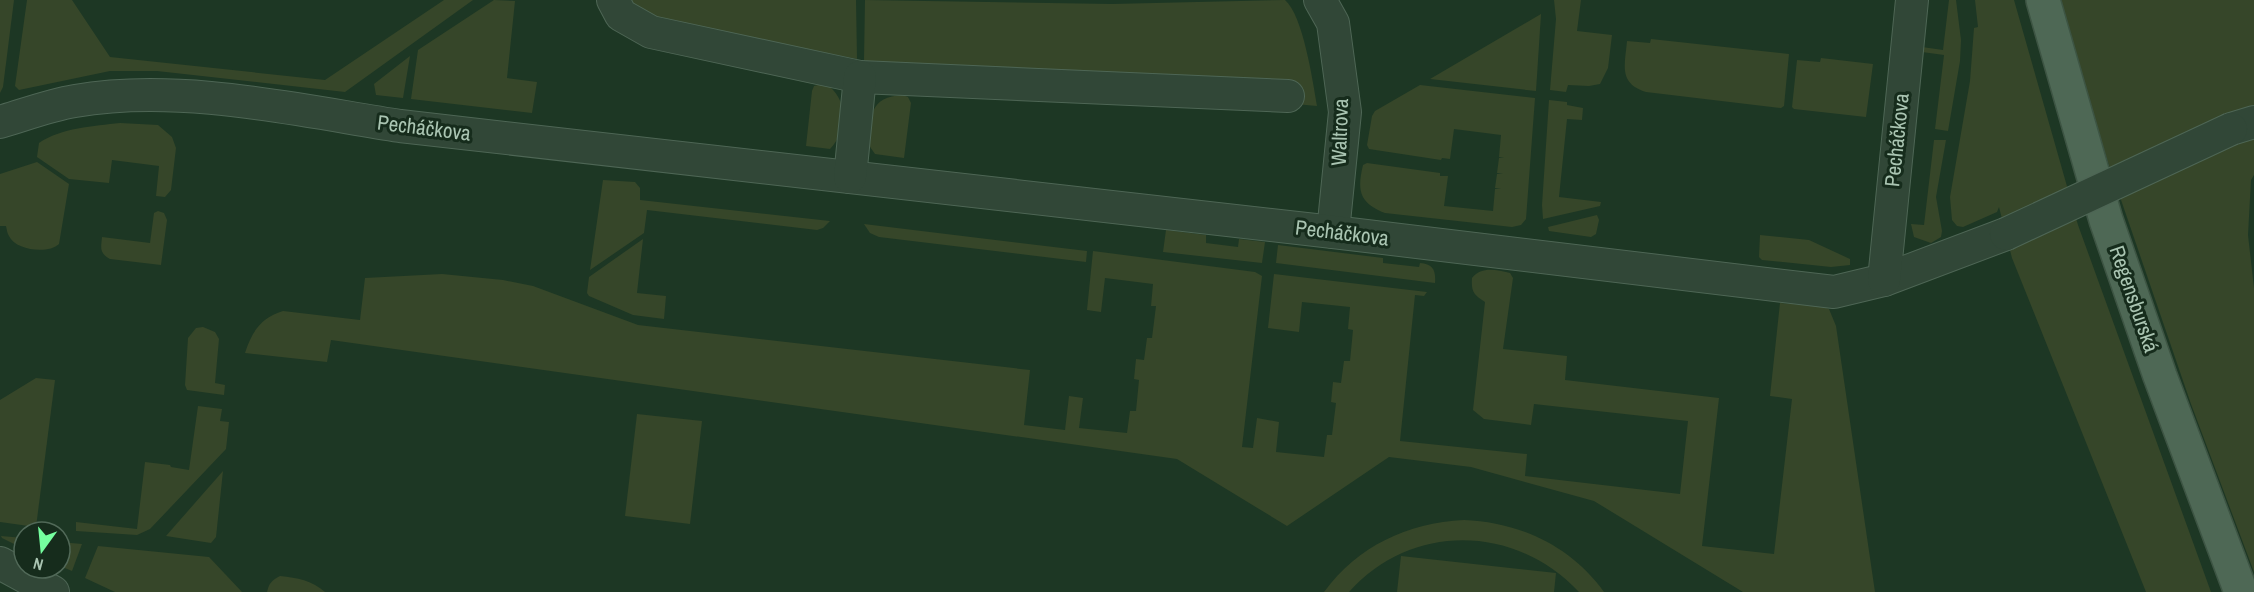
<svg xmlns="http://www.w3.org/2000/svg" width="2254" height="592" font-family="'Archivo Narrow',sans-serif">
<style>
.green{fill:#364629}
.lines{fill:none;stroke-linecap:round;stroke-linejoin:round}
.minor-casing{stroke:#4e6655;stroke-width:34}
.major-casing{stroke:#3d5443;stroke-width:36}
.minor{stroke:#314737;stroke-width:32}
.major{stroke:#4e6855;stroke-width:33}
.minor-bridge-casing{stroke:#4e6655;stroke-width:34;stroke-linecap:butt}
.minor-bridge{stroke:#314737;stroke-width:32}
.labels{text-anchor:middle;stroke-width:6;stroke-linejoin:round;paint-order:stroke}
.street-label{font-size:21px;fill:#aac5b2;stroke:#162c1c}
</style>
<rect width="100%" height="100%" fill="#1d3724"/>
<g class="green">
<polygon points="0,0 14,0 3,87 0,93"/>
<polygon points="27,0 72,0 110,57 325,80 444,0 473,0 345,92 157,71 110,71 19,90 15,86"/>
<polygon points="494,0 515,1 507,78 537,82 532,113 411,99 418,50"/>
<polygon points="630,0 856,0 857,59 669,23 635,9"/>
<path d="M865 0 1112 4 1285 0C1303 15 1313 82 1317 106L894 68 864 61Z"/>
<polygon points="1554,0 1581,0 1577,31 1612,35 1608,68 1600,84 1589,86 1568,85 1566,92 1550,90 1556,19"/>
<polygon points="1949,0 1956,0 1961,40 1960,61 1948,131 1935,129 1944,55 1922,52 1922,47 1943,50"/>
<polygon points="1975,0 2014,0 2078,225 2211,592 2146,592 2012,258 1999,207 1997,212 1963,227 1957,226 1952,220 1950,197 1970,81 1974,28 1978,27"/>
<polygon points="2059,0 2254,0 2254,175 2251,180 2248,235 2254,288 2254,572 2191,404 2107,159 2069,39"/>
<polygon points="1541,14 1536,91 1430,79"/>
<path d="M1651 39 1789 54 1784 106 1781 108 1646 92C1618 83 1625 65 1627 41L1650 43Z"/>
<polygon points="410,56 403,98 376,95 374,84"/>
<polygon points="1821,58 1873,64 1866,117 1794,109 1792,107 1797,60 1820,62"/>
<path d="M825 83C849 99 848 130 830 149L806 146 812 91 814 86Z"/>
<path d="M1420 85 1535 98 1526 219 1521 225 1512 227 1385 213C1359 203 1357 190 1363 165L1367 163 1440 173V176H1448L1444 206 1493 211 1495 189H1501L1495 188 1497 174H1503L1497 173 1499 158H1504L1499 157 1501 135 1454 129 1450 159 1442 158 1441 160 1369 149 1367 145 1372 116 1375 111Z"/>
<path d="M903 95 908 97 911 103 904 158 875 154 868 144C871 116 869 97 903 95Z"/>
<polygon points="1549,100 1567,102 1567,105 1583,108 1582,120 1567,119 1559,197 1601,202 1600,206 1543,219 1542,205"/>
<path d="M120 123 158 125 172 137 176 148 171 190 165 197 156 196 159 166 112 160 109 183 69 179 37 157 39 143C61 128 94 126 120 123Z"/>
<polygon points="1934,140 1946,140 1936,197 1942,231 1941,237 1931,243 1914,237 1911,224 1924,225"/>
<path d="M37 162 69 184 59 244C49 254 16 251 9 236 7 233 7 230 6 226H0V174Z"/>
<polygon points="603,180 635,182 640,188 640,200 830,221 823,228 817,230 647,210 644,233 590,270"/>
<path d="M158 211 164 213 167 220 161 265 110 259C99 253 101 248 102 237L150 243 154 213Z"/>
<polygon points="1597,215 1599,220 1596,234 1591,237 1549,231 1548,227"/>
<polygon points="864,224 1087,251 1086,262 879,237 870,233"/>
<polygon points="1166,230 1206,235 1206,243 1238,247 1239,239 1265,242 1262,263 1163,252"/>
<polygon points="1760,235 1809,240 1850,259 1850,265 1831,267 1762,260 1759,257"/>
<polygon points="643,239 637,293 666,296 664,319 633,315 589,296 587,293 589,277"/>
<path d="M1278 245 1383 258V263L1419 267 1420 263C1433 264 1436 270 1435 283L1276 263Z"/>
<path d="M1093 251 1255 272 1262 276 1242 447 1253 448 1257 418 1279 422 1276 452 1324 457 1327 435H1332L1336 403 1331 402 1333 382 1341 383 1344 361H1350L1353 330 1348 329 1350 307 1302 302 1299 332 1268 328 1274 274 1427 292 1424 296 1415 295 1400 441 1527 454 1525 476 1680 494 1688 421 1534 404 1531 425 1484 419 1473 410 1485 302C1474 295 1471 292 1472 278 1482 266 1496 270 1510 273L1513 278 1503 349 1567 356 1565 380 1719 398 1702 546 1774 554 1792 399 1770 396 1780 303 1820 306 1829 309 1836 326 1875 592H1743L1594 501 1471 467 1389 457 1287 526 1177 459 331 340 327 362 245 353C252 331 261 318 283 311L360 320 365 278 442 274 503 280 533 286 638 325 1030 370 1024 425 1065 430 1069 396 1083 398 1079 428 1127 433 1130 411H1136L1139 380 1134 379 1136 359 1144 360 1147 338H1152L1156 306H1151L1153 284 1105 278 1101 312 1087 310Z"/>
<polygon points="203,327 215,332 219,339 215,383 225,385 224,395 187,390 185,385 188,338 196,328"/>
<polygon points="36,378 55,380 36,527 0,522 0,400"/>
<polygon points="198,406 222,409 220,421 229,422 226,449 150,529 137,535 76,531 76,522 137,529 145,462 170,465 171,467 189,470"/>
<polygon points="637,414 702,421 690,524 625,516"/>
<polygon points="223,471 216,537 211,543 166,536"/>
<path d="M1464 520C1519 522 1571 546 1604 592H1579C1515 524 1412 522 1349 592H1324C1358 546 1407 523 1464 520Z"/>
<polygon points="1,536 24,538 24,549 2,538"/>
<polygon points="60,542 82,544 72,571 60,566"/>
<polygon points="98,546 209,557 242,592 115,592 85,578"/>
<polygon points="1401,556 1556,573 1554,592 1397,592"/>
<path d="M280 576C298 578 311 580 325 592H267C269 583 272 580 280 576Z"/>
</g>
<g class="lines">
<defs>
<g id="minor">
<polyline points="613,0 621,15 651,32 860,77 1288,96"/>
<polyline points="1320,0 1333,23 1345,112 1333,232"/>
<path d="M0 122C24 115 50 105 75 101 179 83 297 110 400 126L1333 232 1834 292 1884 280 2006 234"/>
<polyline points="2231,129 2254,122"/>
<polyline points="850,177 860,77"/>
<polyline points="1884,280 1912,0"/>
<polyline points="0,563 53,592"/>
</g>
<polyline id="major" points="2043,0 2106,220 2160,376 2241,592"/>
</defs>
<use href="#minor" class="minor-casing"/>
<use href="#major" class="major-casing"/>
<use href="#minor" class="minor"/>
<use href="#major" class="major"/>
<defs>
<polyline id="minor-bridge" points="2006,234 2231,129"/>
</defs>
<use href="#minor-bridge" class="minor-bridge-casing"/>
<use href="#minor-bridge" class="minor-bridge"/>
</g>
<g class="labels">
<g class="street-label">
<text transform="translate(424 128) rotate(7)" y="7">Pecháčkova</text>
<text transform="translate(1340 132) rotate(-88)" y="7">Waltrova</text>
<text transform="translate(1897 140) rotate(-84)" y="7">Pecháčkova</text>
<text transform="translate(1342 233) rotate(7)" y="7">Pecháčkova</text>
<text transform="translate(2134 299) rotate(71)" y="7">Regensburská</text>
</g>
</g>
<g transform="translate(42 550) rotate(195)"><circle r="28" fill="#162c1c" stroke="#516958" stroke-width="1.5"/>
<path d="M0-4.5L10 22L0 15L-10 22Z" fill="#75ff9f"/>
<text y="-9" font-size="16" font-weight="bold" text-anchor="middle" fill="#aac5b2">N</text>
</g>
</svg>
